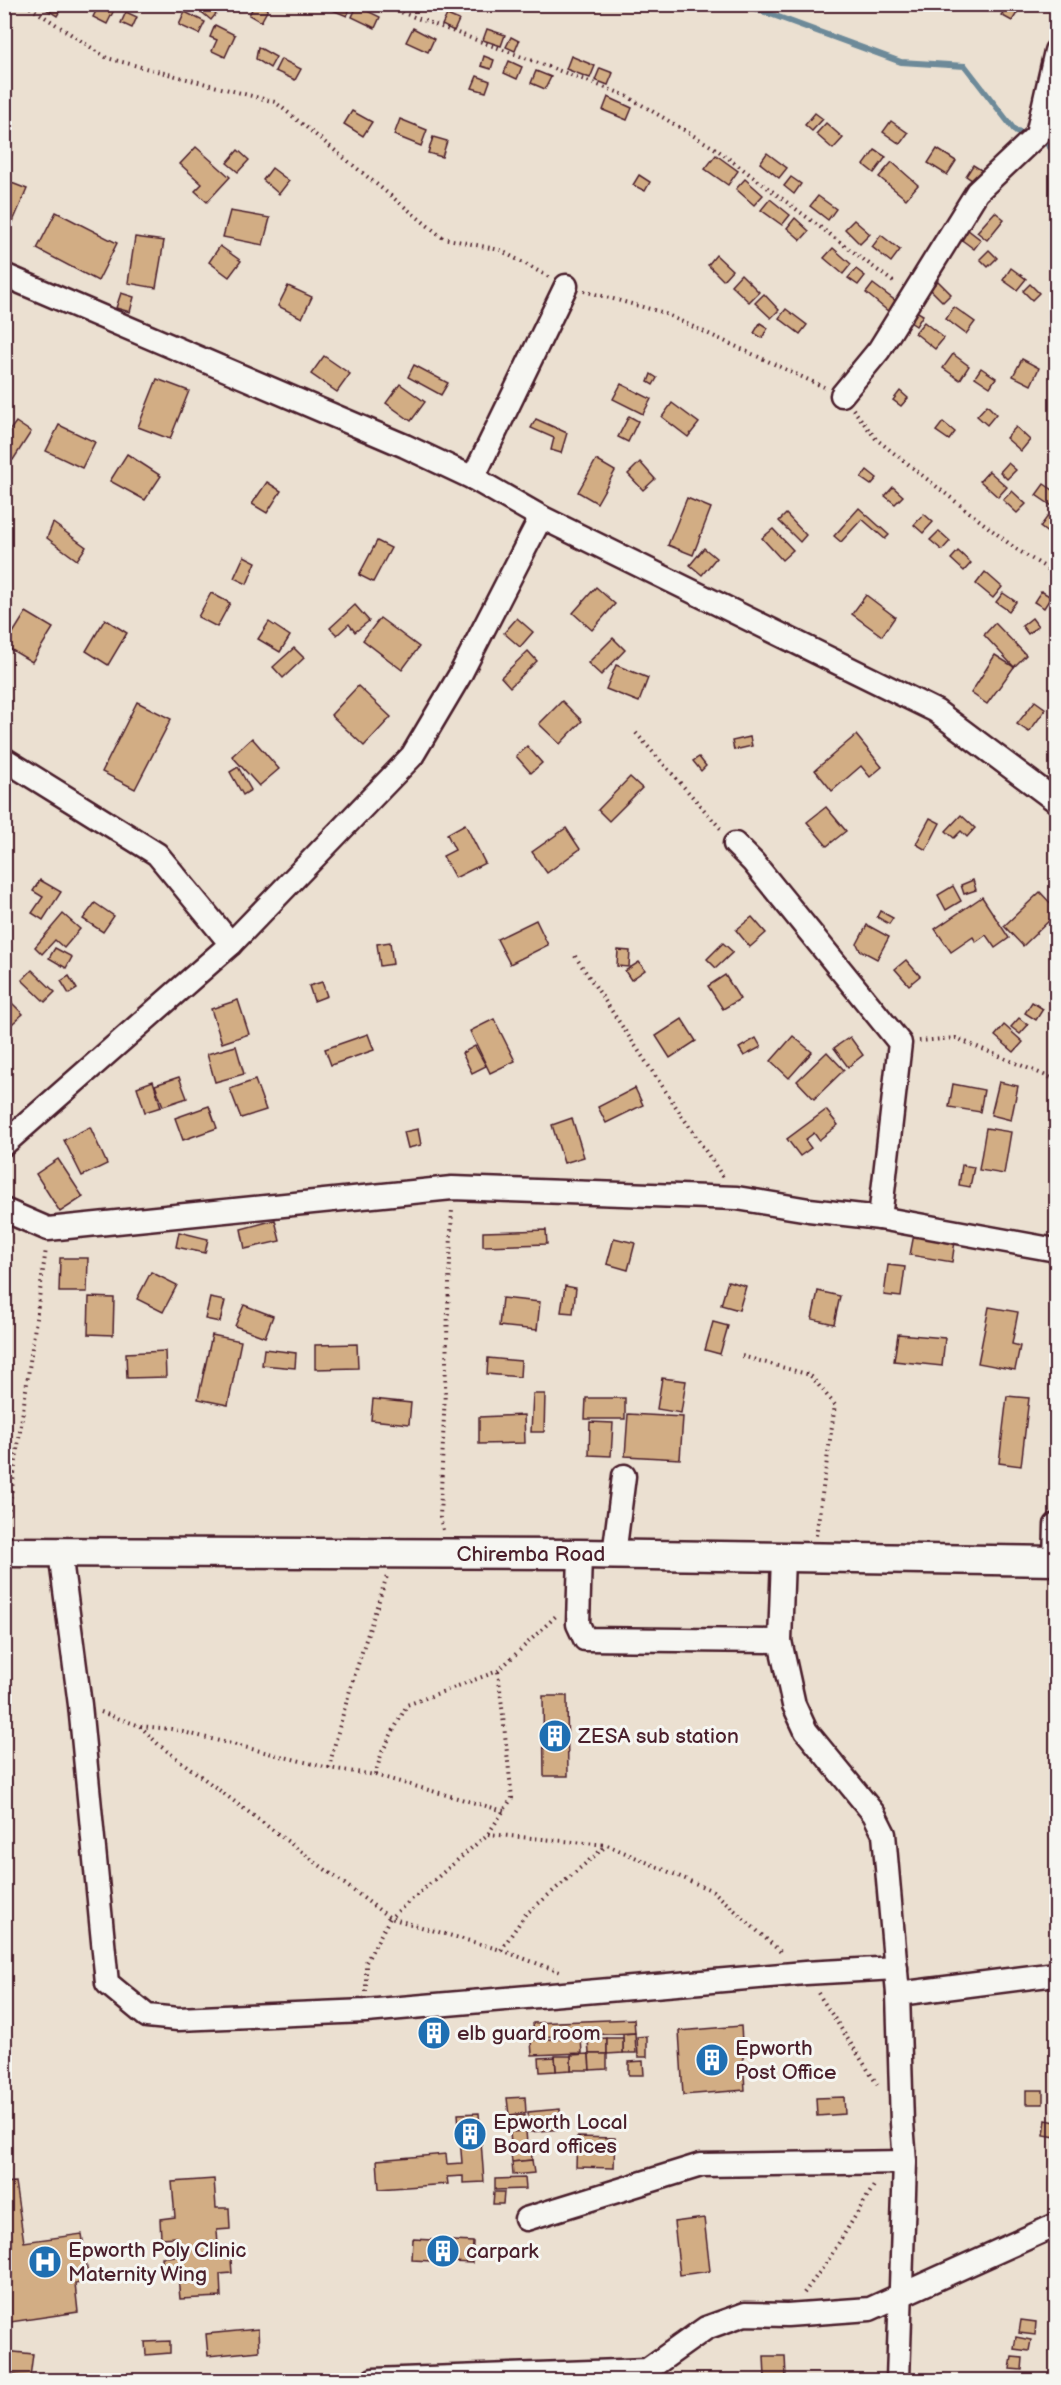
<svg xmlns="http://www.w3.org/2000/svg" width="1061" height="2385" font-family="'Balsamiq Sans',sans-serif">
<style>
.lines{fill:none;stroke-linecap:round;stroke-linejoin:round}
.stream{stroke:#6d8a99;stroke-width:6}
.building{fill:#d2ad84;stroke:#4a1f2b;stroke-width:1.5}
.minor-casing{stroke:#4a1f2b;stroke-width:27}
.major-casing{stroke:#4a1f2b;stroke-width:33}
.path{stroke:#4a1f2b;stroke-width:4;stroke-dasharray:1.5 4.5;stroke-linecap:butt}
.minor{stroke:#f6f6f2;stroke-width:22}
.major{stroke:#f6f6f2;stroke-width:28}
.labels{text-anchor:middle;stroke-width:6;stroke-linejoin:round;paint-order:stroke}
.street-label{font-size:21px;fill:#4a1f2b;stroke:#f6f6f2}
.poi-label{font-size:21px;fill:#4a1f2b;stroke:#f6f6f2;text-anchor:start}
</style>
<rect width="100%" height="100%" fill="#ebe0d1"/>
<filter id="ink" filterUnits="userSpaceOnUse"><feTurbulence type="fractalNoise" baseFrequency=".0167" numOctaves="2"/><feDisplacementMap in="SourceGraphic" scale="12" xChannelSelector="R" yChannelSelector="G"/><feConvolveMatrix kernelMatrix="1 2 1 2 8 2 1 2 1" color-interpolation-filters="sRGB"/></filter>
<g filter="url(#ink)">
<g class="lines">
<g class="stream">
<polyline points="743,4 901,62 965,66 1016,132 1029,134"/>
<polyline points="1041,138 1056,153"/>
</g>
</g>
<g class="building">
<polygon points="38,4 64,4 57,16"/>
<polygon points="94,4 117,4 107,24 93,17 98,7"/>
<polygon points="192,4 213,4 220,9 211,20"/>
<polygon points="255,4 268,9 261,22 249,15"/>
<polygon points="327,4 352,4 347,16 325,7"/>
<polygon points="357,6 380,17 375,28 352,17"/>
<polygon points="1007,7 1017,13 1012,21 1001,15"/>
<polygon points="126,12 137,17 132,28 121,23"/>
<polygon points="185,12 205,22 199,34 179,25"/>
<polygon points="447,15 459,20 454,31 442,25"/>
<polygon points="215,25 235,35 225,57 212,51 217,40 210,37"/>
<polygon points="413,28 434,39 428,52 406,42"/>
<polygon points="487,29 505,35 501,46 483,40"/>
<polygon points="511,37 519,41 515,51 506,47"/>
<polygon points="258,47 276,57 270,68 256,59"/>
<polygon points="484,56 494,60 491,69 481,66"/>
<polygon points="571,56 595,66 590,78 566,69"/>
<polygon points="281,59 301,69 295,80 275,71"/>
<polygon points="509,61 522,67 517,79 504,73"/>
<polygon points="600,68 613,73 608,85 595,80"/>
<polygon points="536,71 551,77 545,89 531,83"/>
<polygon points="477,76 490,81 486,92 472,88"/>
<polygon points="608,97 632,108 627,120 603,110"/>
<polygon points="352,111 372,122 363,136 344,124"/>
<polygon points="815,113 823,119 812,131 805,125"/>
<polygon points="400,119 427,130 421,146 394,135"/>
<polygon points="891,121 908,133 900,144 883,132"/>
<polygon points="826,123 843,138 833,149 816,134"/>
<polygon points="433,137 447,141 442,157 428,153"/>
<polygon points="196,147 230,177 207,202 195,191 202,184 180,164"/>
<polygon points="937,149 956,161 947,175 928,163"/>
<polygon points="238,150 249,160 238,172 227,163"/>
<polygon points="875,150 886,157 874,173 864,165"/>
<polygon points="767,153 787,168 779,178 760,163"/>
<polygon points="716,155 738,171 728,185 705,169"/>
<polygon points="892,162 918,185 906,199 879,177"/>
<polygon points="973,165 986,173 978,184 966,176"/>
<polygon points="272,168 289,181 279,194 263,180"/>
<polygon points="639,175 650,182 645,191 633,185"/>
<polygon points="791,177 801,184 794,194 784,186"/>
<polygon points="745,179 763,195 754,205 736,189"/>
<polygon points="4,180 27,189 9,231 4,230"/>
<polygon points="818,196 836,209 828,220 810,206"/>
<polygon points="770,199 790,215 782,225 761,210"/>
<polygon points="230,211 270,218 263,245 223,237"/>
<polygon points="56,212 117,243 98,281 37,249"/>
<polygon points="995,212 1004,219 987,240 977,232"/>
<polygon points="795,218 809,231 801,240 787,228"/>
<polygon points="854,220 870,234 860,244 845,229"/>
<polygon points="963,226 981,240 974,249 955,235"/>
<polygon points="881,235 900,250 891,262 872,247"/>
<polygon points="135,237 164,241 156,288 128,283"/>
<polygon points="220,246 241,261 229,277 209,262"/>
<polygon points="833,248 851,264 843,274 824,258"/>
<polygon points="989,250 997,258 988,267 980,259"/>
<polygon points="716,255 732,270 723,280 708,265"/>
<polygon points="1011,268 1026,279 1017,290 1003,280"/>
<polygon points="856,269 865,276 858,285 848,278"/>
<polygon points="741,274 759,292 749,302 731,285"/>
<polygon points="938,281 951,294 943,302 930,289"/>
<polygon points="873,284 897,302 889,312 866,293"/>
<polygon points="1030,284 1039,293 1032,300 1023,291"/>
<polygon points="288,286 312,297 302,318 278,306"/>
<polygon points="121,293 134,297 130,312 116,308"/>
<polygon points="764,294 779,310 771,318 755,303"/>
<polygon points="954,307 975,322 966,334 946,319"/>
<polygon points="911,308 923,315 916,326 904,318"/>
<polygon points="786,309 807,325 800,334 779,318"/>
<polygon points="924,322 944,338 935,349 915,333"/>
<polygon points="760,323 768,328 762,338 754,333"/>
<polygon points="953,354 969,366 960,380 943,368"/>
<polygon points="324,356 350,374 337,392 311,374"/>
<polygon points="1022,359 1039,368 1031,385 1013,376"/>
<polygon points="414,365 448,383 441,395 408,377"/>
<polygon points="981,368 996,378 990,387 975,377"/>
<polygon points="651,374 657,378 653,385 648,382"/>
<polygon points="157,379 189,391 170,439 138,427"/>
<polygon points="400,384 425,402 411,421 386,403"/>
<polygon points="621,384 651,399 643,414 613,399"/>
<polygon points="900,391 908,398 901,406 893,400"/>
<polygon points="672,403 699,423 688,437 662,417"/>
<polygon points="987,405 996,414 987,425 977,416"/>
<polygon points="629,416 638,421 628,442 618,437"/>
<polygon points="536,419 567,433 561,453 551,450 554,438 531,428"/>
<polygon points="16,422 31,432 13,460 4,454 4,438"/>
<polygon points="943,422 955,432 949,440 936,431"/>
<polygon points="59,425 95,442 82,468 46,451"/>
<polygon points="1016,427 1030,440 1021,451 1006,438"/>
<polygon points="127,454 161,476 145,500 110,481"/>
<polygon points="596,460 615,471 597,503 578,492"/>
<polygon points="640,462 655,479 643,490 628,474"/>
<polygon points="1008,463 1016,470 1007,479 1000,472"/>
<polygon points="867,470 877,478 871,485 861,478"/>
<polygon points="989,471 1007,487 998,497 980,481"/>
<polygon points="267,482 281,491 267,513 252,504"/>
<polygon points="1044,484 1056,492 1055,508 1036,495"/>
<polygon points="893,487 903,496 895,504 885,496"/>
<polygon points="1012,491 1026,504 1017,513 1003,500"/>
<polygon points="687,498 711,508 693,555 668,545"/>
<polygon points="859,508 889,535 885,539 862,519 841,542 834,536"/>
<polygon points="786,514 806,535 800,542 779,521"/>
<polygon points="924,514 933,522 923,533 914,525"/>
<polygon points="1048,516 1056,523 1056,535 1054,538 1040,527"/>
<polygon points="53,523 86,547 77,560 47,538"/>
<polygon points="773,529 793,550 782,560 762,538"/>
<polygon points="939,531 950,541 942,550 930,540"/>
<polygon points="377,541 391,548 373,582 359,575"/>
<polygon points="704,548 716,558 702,575 690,565"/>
<polygon points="958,551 971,563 964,571 951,559"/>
<polygon points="244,556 256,562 247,584 234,578"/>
<polygon points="985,572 1002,587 993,598 976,584"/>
<polygon points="596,587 615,604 592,630 573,613"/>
<polygon points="1041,591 1051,597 1044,608 1034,602"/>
<polygon points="211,593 230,603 217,627 198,617"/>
<polygon points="1003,593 1016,602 1009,611 996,602"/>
<polygon points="866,595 895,617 882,636 852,614"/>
<polygon points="355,605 369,621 355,632 349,624 337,635 330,628"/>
<polygon points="26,612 53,628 32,662 5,646"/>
<polygon points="380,618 419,647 402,670 363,640"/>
<polygon points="517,618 533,632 520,647 504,633"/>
<polygon points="1032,618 1038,626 1028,634 1022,626"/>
<polygon points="105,619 127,633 108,665 86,651"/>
<polygon points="269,622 290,636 280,652 258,639"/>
<polygon points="995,623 1026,655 1014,667 984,635"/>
<polygon points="613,638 625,650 601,675 588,663"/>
<polygon points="294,648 304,658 283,678 273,667"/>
<polygon points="528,651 537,661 510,687 501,677"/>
<polygon points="995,655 1014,667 987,704 971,693"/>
<polygon points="616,665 648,678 639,702 606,689"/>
<polygon points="358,686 391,717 364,746 331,715"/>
<polygon points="562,701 582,721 560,744 539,724"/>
<polygon points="1035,701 1046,709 1029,732 1017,724"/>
<polygon points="137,702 171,719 135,789 102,772"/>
<polygon points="856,735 882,767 870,777 861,766 832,791 815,770"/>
<polygon points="750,737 752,746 734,750 732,741"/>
<polygon points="252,738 279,769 259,786 232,756"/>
<polygon points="527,746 542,763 531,773 516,756"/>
<polygon points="699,757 706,766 701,771 693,761"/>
<polygon points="238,767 251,790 243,795 230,772"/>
<polygon points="630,777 642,788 609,821 598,810"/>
<polygon points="826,807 846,831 827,846 807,822"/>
<polygon points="961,815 975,828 967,837 961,831 954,838 946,831"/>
<polygon points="930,818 940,823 926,850 916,844"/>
<polygon points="465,824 485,863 455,878 443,856 455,850 447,834"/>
<polygon points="566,828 580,849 547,873 532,852"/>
<polygon points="40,880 61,892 43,920 32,913 43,897 33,891"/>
<polygon points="973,880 976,890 964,894 961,885"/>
<polygon points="953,886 961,901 946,910 938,895"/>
<polygon points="1040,892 1056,909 1056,914 1023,946 1004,926"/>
<polygon points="982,897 1009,938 995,948 986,935 976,942 973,937 951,952 935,929"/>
<polygon points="95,903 114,916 103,932 83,919"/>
<polygon points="880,911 893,918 889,924 877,917"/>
<polygon points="63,914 80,929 64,948 55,940 42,954 35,947"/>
<polygon points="752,917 766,933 750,947 736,930"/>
<polygon points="536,920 548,945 510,964 497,939"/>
<polygon points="867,925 889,937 877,959 860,950 857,944"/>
<polygon points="390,942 393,964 380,966 377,944"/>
<polygon points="723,943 733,952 716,968 707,959"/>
<polygon points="55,948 72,957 66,968 49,958"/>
<polygon points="618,950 630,951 629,967 617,966"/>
<polygon points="906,960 920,976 909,985 895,969"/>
<polygon points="639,962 645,970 631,980 625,971"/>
<polygon points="32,970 55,992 45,1002 22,980"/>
<polygon points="725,975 740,999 723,1009 708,986"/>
<polygon points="69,976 77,989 69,994 61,981"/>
<polygon points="322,982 327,996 314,1001 309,986"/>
<polygon points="4,995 23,1014 4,1031"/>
<polygon points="238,1000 249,1034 222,1043 211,1009"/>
<polygon points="1032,1002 1043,1009 1036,1020 1025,1013"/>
<polygon points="1019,1018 1028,1025 1020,1034 1011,1027"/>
<polygon points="494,1019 515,1061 490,1073 470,1031"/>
<polygon points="682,1019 696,1041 670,1058 656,1036"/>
<polygon points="1004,1025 1023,1042 1014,1052 995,1036"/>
<polygon points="368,1034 374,1050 331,1065 325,1049"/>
<polygon points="793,1036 812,1052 789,1078 771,1061"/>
<polygon points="850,1037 863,1055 848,1067 834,1048"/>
<polygon points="756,1038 761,1047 744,1056 739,1048"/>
<polygon points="236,1046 244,1074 215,1082 207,1054"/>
<polygon points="475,1046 486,1066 472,1073 462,1053"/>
<polygon points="827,1052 844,1070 814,1099 797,1081"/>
<polygon points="179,1077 187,1098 163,1106 155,1085"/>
<polygon points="255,1080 266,1110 241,1118 230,1089"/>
<polygon points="153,1081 161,1107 145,1112 137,1087"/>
<polygon points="999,1082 1018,1086 1011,1120 991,1115"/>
<polygon points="953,1084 984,1090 980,1112 949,1107"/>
<polygon points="635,1088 643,1105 606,1123 598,1107"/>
<polygon points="209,1106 217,1128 183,1140 175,1118"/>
<polygon points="826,1110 838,1125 819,1140 814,1133 805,1140 811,1148 800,1156 787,1139"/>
<polygon points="572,1118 584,1157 564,1163 552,1125"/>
<polygon points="90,1127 107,1164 82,1176 64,1140"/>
<polygon points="986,1128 1011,1132 1004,1174 979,1170"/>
<polygon points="418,1129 421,1145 408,1148 404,1132"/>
<polygon points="58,1159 83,1197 60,1212 36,1174"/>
<polygon points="962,1165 974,1167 970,1187 959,1185"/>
<polygon points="275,1220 280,1241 245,1249 241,1229"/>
<polygon points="546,1230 547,1244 483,1246 483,1232"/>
<polygon points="179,1232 208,1239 205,1253 176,1247"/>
<polygon points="914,1234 955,1241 952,1262 910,1255"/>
<polygon points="614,1238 635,1243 628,1270 607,1264"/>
<polygon points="60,1258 88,1258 87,1292 59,1292"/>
<polygon points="888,1265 905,1267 901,1297 884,1295"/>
<polygon points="151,1272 177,1285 163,1312 137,1299"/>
<polygon points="728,1281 746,1286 739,1310 721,1305"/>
<polygon points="565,1286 576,1288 573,1313 561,1312"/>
<polygon points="818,1291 840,1296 834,1324 812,1319"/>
<polygon points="89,1297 114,1298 113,1335 88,1334"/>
<polygon points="210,1298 225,1301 220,1322 205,1319"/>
<polygon points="502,1298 540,1302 537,1330 499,1326"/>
<polygon points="244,1305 273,1316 265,1337 235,1326"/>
<polygon points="989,1307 1018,1312 1012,1344 1020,1346 1015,1370 978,1363"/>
<polygon points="713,1322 728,1326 720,1354 705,1350"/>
<polygon points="898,1334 945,1338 942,1366 894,1361"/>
<polygon points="212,1335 241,1341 228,1405 198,1399"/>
<polygon points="357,1344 358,1368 315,1369 315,1345"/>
<polygon points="264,1349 296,1353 295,1368 262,1365"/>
<polygon points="165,1351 166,1377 127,1378 126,1353"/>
<polygon points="488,1358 521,1361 520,1377 487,1374"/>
<polygon points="662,1378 686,1381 681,1413 657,1409"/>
<polygon points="533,1394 545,1394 544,1432 531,1432"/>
<polygon points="1007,1396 1029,1398 1021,1466 999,1463"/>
<polygon points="586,1398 625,1398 625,1419 585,1419"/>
<polygon points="373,1399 411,1403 409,1424 371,1420"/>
<polygon points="628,1414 683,1417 680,1459 625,1456"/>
<polygon points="524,1415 525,1443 479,1444 479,1417"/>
<polygon points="590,1422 613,1423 611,1456 589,1455"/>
<polygon points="543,1696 567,1696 568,1776 544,1776"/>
<polygon points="4,1777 10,1777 11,1803 4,1804"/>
<polygon points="634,2019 635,2033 534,2037 533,2023"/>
<polygon points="442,2025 443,2038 425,2040 424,2027"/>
<polygon points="741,2026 745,2090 683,2095 679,2031"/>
<polygon points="635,2033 636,2053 623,2053 623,2034"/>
<polygon points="647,2036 647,2057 638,2057 637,2037"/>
<polygon points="581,2038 582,2053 532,2055 531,2040"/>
<polygon points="607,2038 607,2054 589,2054 588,2039"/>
<polygon points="607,2038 623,2038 623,2053 607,2054"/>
<polygon points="589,2054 590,2070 571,2070 571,2055"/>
<polygon points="589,2054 607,2054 607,2069 590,2070"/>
<polygon points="555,2056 571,2056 571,2070 556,2071"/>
<polygon points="555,2057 556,2071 540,2072 539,2058"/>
<polygon points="643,2061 644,2075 629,2075 629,2062"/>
<rect x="1026" y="2090" width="17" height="14"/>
<polygon points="525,2097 526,2113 509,2115 507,2098"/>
<polygon points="844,2097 845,2114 817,2116 816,2098"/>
<polygon points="560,2109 561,2129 530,2132 528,2112"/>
<polygon points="479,2113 484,2182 463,2183 463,2176 447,2177 448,2184 379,2189 377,2160 446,2154 447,2164 462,2163 458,2114"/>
<polygon points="525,2115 526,2129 509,2130 508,2116"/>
<polygon points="1046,2120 1056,2122 1056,2137 1044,2135"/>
<polygon points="526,2131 527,2144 511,2145 510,2132"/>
<polygon points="577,2137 615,2138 614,2168 576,2167"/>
<polygon points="531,2145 532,2160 512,2162 510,2147"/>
<polygon points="532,2160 534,2173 513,2175 512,2162"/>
<polygon points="525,2178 526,2189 495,2190 495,2179"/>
<polygon points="214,2179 216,2208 229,2208 230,2229 217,2230 218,2246 230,2246 232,2273 220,2274 221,2297 180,2299 178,2277 163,2278 162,2257 177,2256 176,2237 161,2238 160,2219 175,2217 172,2182"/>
<polygon points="15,2182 24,2242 82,2234 89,2281 75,2284 78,2312 4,2323 4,2183"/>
<polygon points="494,2192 504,2192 503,2204 493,2204"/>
<polygon points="704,2218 710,2271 680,2275 674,2222"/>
<polygon points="413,2239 473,2242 472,2263 412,2260"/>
<polygon points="1021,2320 1036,2322 1035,2335 1019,2333"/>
<polygon points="258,2329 259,2351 208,2356 206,2334"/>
<polygon points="1016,2337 1031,2340 1029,2351 1014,2349"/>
<polygon points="170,2341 170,2353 146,2355 145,2342"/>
<polygon points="5,2351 33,2354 30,2377 4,2374"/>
<polygon points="764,2356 785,2356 786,2377 765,2377"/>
<polygon points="1012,2357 1023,2358 1022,2370 1010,2369"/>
</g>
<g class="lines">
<defs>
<g id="minor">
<polyline points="4,275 405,446 473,478 541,517 936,711 1056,801"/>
<polyline points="842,395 879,350 977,192 1037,135 1056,51"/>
<polyline points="473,478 566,286"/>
<polyline points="4,759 157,854 231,944"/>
<polyline points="735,844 753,862 900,1043 880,1218"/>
<polyline points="4,1144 231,944 412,756 460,675 541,517"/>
<polyline points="4,1210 48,1229 452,1188 737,1198 809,1210 880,1218 1056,1250"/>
<polyline points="60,1552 80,1705 107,1983 147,2016 178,2019 366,2011 805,1973 896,1968"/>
<polyline points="580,1554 578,1624 585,1639 780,1641"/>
<polyline points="614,1555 624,1476"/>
<polyline points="783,1558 780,1641 794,1705 806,1731 874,1814 884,1834 898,1994 902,2123 905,2162 898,2380"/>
<polyline points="1055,1561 1056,1525"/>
<polyline points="898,1994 1056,1974"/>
<polyline points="526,2219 701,2165 905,2162"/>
<polyline points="373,2380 647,2370 706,2328 745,2314 787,2315 870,2309 1056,2225"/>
</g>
<polyline id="major" points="4,1552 580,1554 1056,1561"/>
</defs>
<use href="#minor" class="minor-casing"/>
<use href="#major" class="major-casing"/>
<g class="path">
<polyline points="25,4 107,58 275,102 443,238 500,250 549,277"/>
<polyline points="379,4 625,95 716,149 896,284"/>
<polyline points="584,291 661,312 824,387"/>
<polyline points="853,409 876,439 1016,549 1056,574"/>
<polyline points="636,733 721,829"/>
<polyline points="575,956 723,1177"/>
<polyline points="919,1041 956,1038 1056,1080"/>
<polyline points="742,1356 810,1375 835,1405 816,1536"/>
<polyline points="5,1527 10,1502 46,1249"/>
<polyline points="443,1530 440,1518 452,1208"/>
<polyline points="101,1712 140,1726 171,1729 329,1768 375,1775 504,1811"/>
<polyline points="140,1726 159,1745 390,1918 501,1950 560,1972"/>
<path d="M329 1768C344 1703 366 1640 387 1576"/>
<polyline points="375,1775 382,1752 407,1705 498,1671 558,1614"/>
<polyline points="488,1834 607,1845 713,1891 783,1954"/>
<polyline points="501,1950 525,1915 606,1846"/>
<polyline points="366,1992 366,1962 390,1918 488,1834 512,1798 498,1671"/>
<polyline points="818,1993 879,2087"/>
<polyline points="804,2293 827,2262 875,2184"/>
</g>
<use href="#minor" class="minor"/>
<use href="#major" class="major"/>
</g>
</g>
<defs>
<symbol id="building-disc" viewBox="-11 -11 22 22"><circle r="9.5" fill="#1f6fb2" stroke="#f6f6f2"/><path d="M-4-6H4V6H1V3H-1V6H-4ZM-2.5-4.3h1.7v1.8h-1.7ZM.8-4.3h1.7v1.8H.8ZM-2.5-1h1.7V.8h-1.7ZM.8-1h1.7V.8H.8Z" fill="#fff"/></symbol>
<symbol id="hospital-disc" viewBox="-11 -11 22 22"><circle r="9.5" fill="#1f6fb2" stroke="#f6f6f2"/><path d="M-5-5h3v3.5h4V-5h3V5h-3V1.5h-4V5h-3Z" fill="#fff"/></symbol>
</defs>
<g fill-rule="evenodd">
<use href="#building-disc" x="536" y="1717" width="38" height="38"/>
<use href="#building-disc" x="415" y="2014" width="38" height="38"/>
<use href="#building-disc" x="693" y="2041" width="38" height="38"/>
<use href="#building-disc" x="451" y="2115" width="38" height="38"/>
<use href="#building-disc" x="424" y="2232" width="38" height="38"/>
<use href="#hospital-disc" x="26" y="2243" width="38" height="38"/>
</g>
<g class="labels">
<g class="street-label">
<text x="531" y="1561">Chiremba Road</text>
</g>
<g class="poi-label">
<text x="578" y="1743">ZESA sub station</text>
<text x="457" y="2040">elb guard room</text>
<text x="735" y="2055">Epworth<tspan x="735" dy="24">Post Office</tspan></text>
<text x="493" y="2129">Epworth Local<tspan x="493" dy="24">Board offices</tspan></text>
<text x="68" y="2257">Epworth Poly Clinic<tspan x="68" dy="24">Maternity Wing</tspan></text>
<text x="466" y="2258">carpark</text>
</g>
</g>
<rect width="1061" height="2385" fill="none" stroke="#f6f6f2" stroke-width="24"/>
<rect x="12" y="12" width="1037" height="2361" fill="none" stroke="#4a1f2b" stroke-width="2" filter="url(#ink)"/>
</svg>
